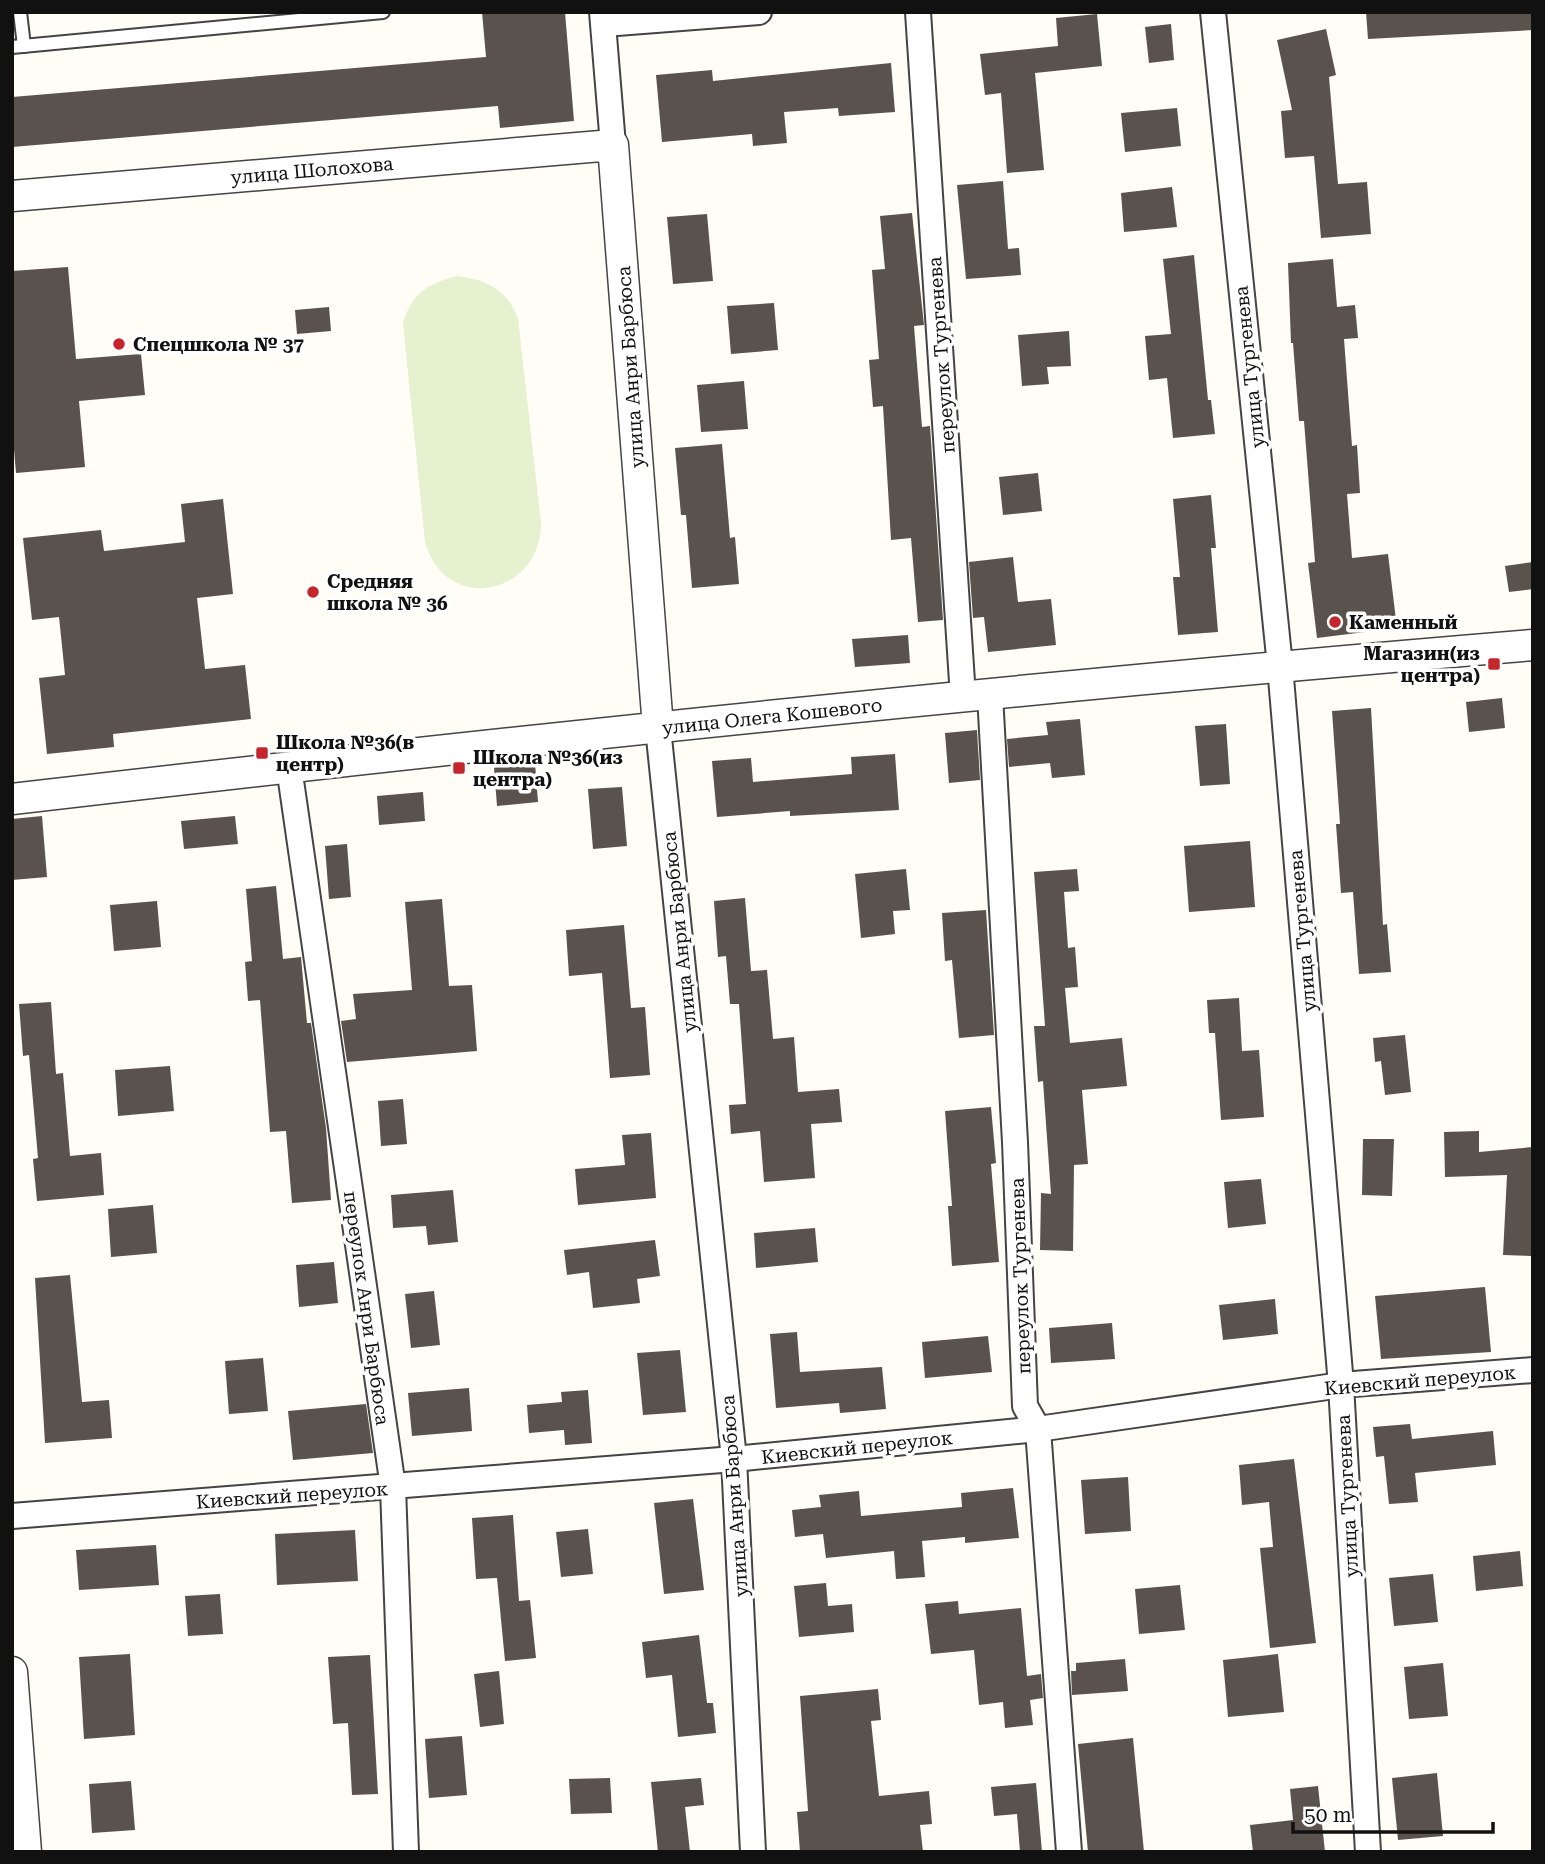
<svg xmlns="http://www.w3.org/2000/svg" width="1545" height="1864" font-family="'Roboto Serif',serif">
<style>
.pitch{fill:#e6f2cf}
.building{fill:#5a524d}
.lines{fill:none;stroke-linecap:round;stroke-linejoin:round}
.service-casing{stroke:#444;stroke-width:16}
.minor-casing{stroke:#444;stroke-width:28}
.tertiary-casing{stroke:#444;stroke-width:33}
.service{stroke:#fff;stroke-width:12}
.minor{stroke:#fff;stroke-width:24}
.tertiary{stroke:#fff;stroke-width:30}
.poi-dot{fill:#c4262e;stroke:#fff;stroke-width:2.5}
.labels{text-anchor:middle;stroke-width:7;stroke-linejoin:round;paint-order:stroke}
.street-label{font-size:19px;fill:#111;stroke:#fff}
.poi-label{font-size:19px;font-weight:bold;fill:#111;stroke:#fff;text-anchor:start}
</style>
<rect width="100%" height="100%" fill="#fffdf5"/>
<path class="pitch" d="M457 276C487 280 506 289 518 318L541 523C541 596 445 615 425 542L403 323C411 294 428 283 457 276Z"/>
<g class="building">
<polygon points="482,12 565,12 574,121 500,128 498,106 12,147 12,97 486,57"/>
<polygon points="1366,12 1533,12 1533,30 1368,39"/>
<polygon points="1097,14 1102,66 1035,73 1044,170 1007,173 1001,93 985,95 980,54 1058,46 1056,18"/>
<polygon points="1171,24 1174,60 1149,63 1145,27"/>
<polygon points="1326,29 1336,75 1329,77 1338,184 1367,182 1371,234 1321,238 1314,156 1285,158 1281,111 1292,110 1277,40"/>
<polygon points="891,63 895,112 839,116 838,108 784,112 787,143 753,146 752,134 662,142 656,75 712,70 713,81"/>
<polygon points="1177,108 1181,146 1125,152 1121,113"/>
<polygon points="1003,181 1008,249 1019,248 1021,275 966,279 957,185"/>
<polygon points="1172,187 1177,227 1124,232 1121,193"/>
<polygon points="912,213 924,325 914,326 922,427 930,426 943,620 918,622 911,538 891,540 883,406 873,407 869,360 879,359 872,270 885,269 880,216"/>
<polygon points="707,214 713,281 673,284 667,217"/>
<polygon points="1194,255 1208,400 1211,400 1215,434 1173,438 1167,378 1149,380 1145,336 1171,334 1163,259"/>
<polygon points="1333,259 1337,307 1355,305 1358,338 1344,339 1352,446 1357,445 1360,493 1347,494 1352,558 1388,554 1397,628 1317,638 1308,563 1315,562 1304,421 1299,421 1293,343 1291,343 1288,263"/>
<polygon points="68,267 76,359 141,354 145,395 79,401 85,467 16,473 12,426 12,271"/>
<polygon points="774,303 778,350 731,354 727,306"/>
<polygon points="329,307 331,331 297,334 295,310"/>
<polygon points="1069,331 1071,366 1047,367 1049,384 1022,386 1018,335"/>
<polygon points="744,381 748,429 701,432 697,385"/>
<polygon points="722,444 730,538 735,537 739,584 692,588 686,515 681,515 675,448"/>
<polygon points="1038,473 1042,511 1003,515 999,477"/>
<polygon points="1211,495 1216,548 1211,548 1218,632 1178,635 1173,577 1180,577 1173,499"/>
<polygon points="223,499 233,594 197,598 205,669 245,665 251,719 113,734 114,747 47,754 39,678 65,675 59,617 32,620 23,538 101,530 104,551 185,542 181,504"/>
<polygon points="1013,557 1018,602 1051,599 1056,645 988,652 984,617 973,618 969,562"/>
<polygon points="1533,562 1533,589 1509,592 1505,566"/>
<polygon points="908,635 910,663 855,667 852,639"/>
<polygon points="1502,698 1505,728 1469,732 1466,702"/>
<polygon points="1371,708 1383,925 1387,924 1391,972 1359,974 1353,892 1341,893 1336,824 1340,824 1332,711"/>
<polygon points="1080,719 1085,775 1052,778 1050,763 1009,767 1007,739 1048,735 1046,722"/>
<polygon points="1226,724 1230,784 1200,786 1195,726"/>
<polygon points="977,730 980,780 949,783 945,733"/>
<polygon points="895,754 899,810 790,816 790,811 717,817 712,761 751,758 753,782 852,774 851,757"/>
<polygon points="535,763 538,802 497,806 494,767"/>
<polygon points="622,787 627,846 593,849 588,789"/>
<polygon points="423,792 425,821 379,825 377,796"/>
<polygon points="42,816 47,877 12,880 12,819"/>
<polygon points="235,816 238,844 184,849 181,821"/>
<polygon points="1250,841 1255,907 1189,912 1184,846"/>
<polygon points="347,844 351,897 329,899 325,846"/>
<polygon points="906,869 910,910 893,911 895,934 861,938 855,874"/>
<polygon points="1077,869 1079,891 1064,892 1068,948 1075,947 1078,987 1065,988 1070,1043 1122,1038 1127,1086 1082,1090 1088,1164 1074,1165 1073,1251 1040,1250 1041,1193 1051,1194 1043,1081 1038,1082 1034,1026 1045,1026 1034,872"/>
<polygon points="276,886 283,959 301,957 307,1023 311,1023 326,1128 331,1200 292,1203 286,1131 270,1132 260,1000 248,1001 245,962 252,961 246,889"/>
<polygon points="745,898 751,971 767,970 773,1039 794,1037 798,1092 839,1089 842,1122 811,1124 815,1178 764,1182 760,1131 731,1134 729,1105 746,1104 739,1004 730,1004 726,956 718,957 714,901"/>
<polygon points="442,899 449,986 472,985 477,1051 347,1062 341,1021 356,1019 353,994 412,990 405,902"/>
<polygon points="157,901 161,947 114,951 110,905"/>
<polygon points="986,910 994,1035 959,1038 952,960 945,961 942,913"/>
<polygon points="624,925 631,1008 645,1007 650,1075 610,1078 602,973 569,976 566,930"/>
<polygon points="1239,998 1242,1051 1259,1050 1264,1117 1221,1120 1215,1033 1209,1033 1207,1000"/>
<polygon points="51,1002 56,1074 63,1073 70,1156 101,1153 104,1195 37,1201 33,1159 38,1158 29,1055 23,1056 19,1004"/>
<polygon points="1405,1035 1411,1092 1385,1095 1381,1061 1375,1062 1373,1038"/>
<polygon points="170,1066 174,1111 118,1116 115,1070"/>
<polygon points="403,1099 407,1144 381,1146 378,1101"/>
<polygon points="991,1107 996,1163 991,1164 999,1262 952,1266 948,1206 952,1206 945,1111"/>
<polygon points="1479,1131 1479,1152 1533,1147 1532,1256 1503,1255 1507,1175 1445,1177 1444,1132"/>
<polygon points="651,1133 656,1198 578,1205 575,1169 625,1165 622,1135"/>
<polygon points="1363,1139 1394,1139 1392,1196 1362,1195"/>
<polygon points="1261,1179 1266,1224 1228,1228 1224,1182"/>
<polygon points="453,1190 458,1242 428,1245 426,1226 393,1228 391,1195"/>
<polygon points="153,1205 157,1253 111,1257 108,1209"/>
<polygon points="815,1228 818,1262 756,1268 754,1233"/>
<polygon points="655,1240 660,1276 637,1279 640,1303 593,1308 589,1272 567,1275 564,1250"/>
<polygon points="334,1262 338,1303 299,1307 296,1265"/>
<polygon points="70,1275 82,1402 109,1400 112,1438 45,1443 35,1278"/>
<polygon points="1485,1287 1491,1352 1381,1359 1375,1296"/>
<polygon points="434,1291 440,1345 411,1348 405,1294"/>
<polygon points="1275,1299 1278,1334 1223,1340 1219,1305"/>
<polygon points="1112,1323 1115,1359 1051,1363 1049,1328"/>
<polygon points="797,1332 800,1372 882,1367 886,1409 840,1413 839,1403 776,1408 770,1334"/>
<polygon points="988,1336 992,1372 925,1378 922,1342"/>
<polygon points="680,1350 686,1412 643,1415 637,1353"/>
<polygon points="263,1358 268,1411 229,1414 225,1361"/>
<polygon points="469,1388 472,1431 412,1436 408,1393"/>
<polygon points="588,1390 592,1443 565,1445 564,1430 529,1433 527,1405 562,1402 561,1392"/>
<polygon points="366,1404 373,1453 293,1460 288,1411"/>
<polygon points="1410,1424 1412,1439 1493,1431 1496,1465 1415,1473 1418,1502 1389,1504 1384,1456 1376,1457 1373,1427"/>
<polygon points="1294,1459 1316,1643 1270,1648 1260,1548 1273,1547 1269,1502 1242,1505 1239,1465"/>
<polygon points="1128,1477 1131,1531 1085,1534 1081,1480"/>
<polygon points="1013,1488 1019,1538 965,1543 965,1537 922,1541 925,1577 896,1579 894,1551 826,1558 823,1534 795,1537 792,1510 821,1507 819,1495 859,1491 861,1516 962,1507 961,1493"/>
<polygon points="693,1499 704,1590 664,1594 654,1503"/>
<polygon points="513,1515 519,1601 530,1600 536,1658 505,1661 497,1578 476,1579 472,1518"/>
<polygon points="588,1529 593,1574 561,1577 556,1532"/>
<polygon points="355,1530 358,1581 277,1585 275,1534"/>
<polygon points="156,1545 159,1585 79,1590 76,1550"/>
<polygon points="1520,1551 1523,1586 1476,1591 1473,1556"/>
<polygon points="1433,1574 1438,1622 1394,1626 1389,1578"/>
<polygon points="826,1583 828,1606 852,1604 854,1632 799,1637 794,1586"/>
<polygon points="1180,1585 1185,1630 1139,1634 1135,1589"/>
<polygon points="220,1594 223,1634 188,1636 185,1596"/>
<polygon points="958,1601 959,1614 1021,1608 1027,1676 1041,1674 1043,1698 1030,1700 1033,1725 1005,1728 1003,1702 979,1705 974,1650 931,1654 925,1604"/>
<polygon points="699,1635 707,1703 713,1703 716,1733 678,1737 672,1675 646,1678 642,1642"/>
<polygon points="130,1654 135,1735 84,1739 79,1657"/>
<polygon points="1278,1654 1284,1712 1228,1717 1223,1660"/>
<polygon points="370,1655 378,1794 352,1795 348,1723 333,1724 328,1657"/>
<polygon points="1125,1659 1128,1691 1072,1695 1071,1671 1076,1671 1076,1663"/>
<polygon points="1443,1663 1448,1716 1409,1719 1404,1667"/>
<polygon points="499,1671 504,1724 480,1727 474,1674"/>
<polygon points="878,1689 881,1720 871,1721 879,1796 929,1791 932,1824 920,1825 923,1852 800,1852 797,1812 808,1811 800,1696"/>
<polygon points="462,1736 467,1795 429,1798 425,1739"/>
<polygon points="1133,1738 1144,1852 1088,1852 1078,1744"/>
<polygon points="1437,1773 1443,1836 1398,1840 1392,1778"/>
<polygon points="610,1778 612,1813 571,1814 569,1779"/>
<polygon points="701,1778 704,1805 685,1807 690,1852 658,1852 651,1782"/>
<polygon points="131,1781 135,1830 92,1833 89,1784"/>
<polygon points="1036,1783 1042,1852 1020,1852 1017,1814 994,1816 991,1787"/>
<polygon points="1318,1786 1325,1852 1253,1852 1250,1825 1293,1820 1290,1789"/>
</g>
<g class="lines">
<defs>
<g id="service">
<polyline points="20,12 24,46"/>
<polyline points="12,47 383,12"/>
</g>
<g id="minor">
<polyline points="602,12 613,145"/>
<polyline points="918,12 963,697"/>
<polyline points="1213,12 1280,666 1341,1385 1368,1852"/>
<polyline points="604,24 759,12"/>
<polyline points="990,695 1015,1142 1025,1406 1038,1429 1069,1852"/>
<polyline points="658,728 734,1459 753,1852"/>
<polyline points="289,767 393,1487 406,1852"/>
<polyline points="12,1516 734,1459 1038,1429 1341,1385 1533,1370"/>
</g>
<g id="tertiary">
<polyline points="12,196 613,145 658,728"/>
<path d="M12 799C518 740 1025 687 1533 645"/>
<polyline points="12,1672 26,1852"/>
</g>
</defs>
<use href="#service" class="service-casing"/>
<use href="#minor" class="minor-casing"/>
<use href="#tertiary" class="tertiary-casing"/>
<use href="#service" class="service"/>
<use href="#minor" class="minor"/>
<use href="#tertiary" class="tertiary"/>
</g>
<g class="poi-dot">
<circle cx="119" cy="344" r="7"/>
<circle cx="313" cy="592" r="7"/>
<circle cx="1335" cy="622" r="7"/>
<rect x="1487" y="657" width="14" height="14" rx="3.5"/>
<rect x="255" y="746" width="14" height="14" rx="3.5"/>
<rect x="452" y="761" width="14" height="14" rx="3.5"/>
</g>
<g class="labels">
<g class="street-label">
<text transform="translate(312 170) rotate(-5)" y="7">улица Шолохова</text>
<text transform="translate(941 355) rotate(-94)" y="7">переулок Тургенева</text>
<text transform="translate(630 367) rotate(-94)" y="7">улица Анри Барбюса</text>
<text transform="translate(1249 367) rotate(-96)" y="7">улица Тургенева</text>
<text transform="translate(772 716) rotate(-6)" y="7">улица Олега Кошевого</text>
<text transform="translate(1302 931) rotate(-95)" y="7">улица Тургенева</text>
<text transform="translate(679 932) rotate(-96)" y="7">улица Анри Барбюса</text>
<text transform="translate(1020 1276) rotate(-92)" y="7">переулок Тургенева</text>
<text transform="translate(367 1308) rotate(82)" y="7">переулок Анри Барбюса</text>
<text transform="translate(1420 1380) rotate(-5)" y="7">Киевский переулок</text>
<text transform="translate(857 1447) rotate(-6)" y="7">Киевский переулок</text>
<text transform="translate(292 1495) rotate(-4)" y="7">Киевский переулок</text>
<text transform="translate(734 1496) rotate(-94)" y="7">улица Анри Барбюса</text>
<text transform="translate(1347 1496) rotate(-93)" y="7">улица Тургенева</text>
</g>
<g class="poi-label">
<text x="133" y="351">Спецшкола № 37</text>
<text x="327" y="588">Средняя<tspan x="327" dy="22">школа № 36</tspan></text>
<text x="1349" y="629">Каменный</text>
<text x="1480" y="660" text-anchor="end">Магазин(из<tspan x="1480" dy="22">центра)</tspan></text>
<text x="276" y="749">Школа №36(в<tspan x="276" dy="22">центр)</tspan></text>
<text x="473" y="764">Школа №36(из<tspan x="473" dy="22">центра)</tspan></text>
</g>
</g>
<rect width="1545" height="1864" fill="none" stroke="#111111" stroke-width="28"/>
<path d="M1293 1822v10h200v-10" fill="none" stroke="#111111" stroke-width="3.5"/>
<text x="1304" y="1822" font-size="21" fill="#111111" stroke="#ffffff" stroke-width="5" paint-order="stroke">50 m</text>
</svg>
